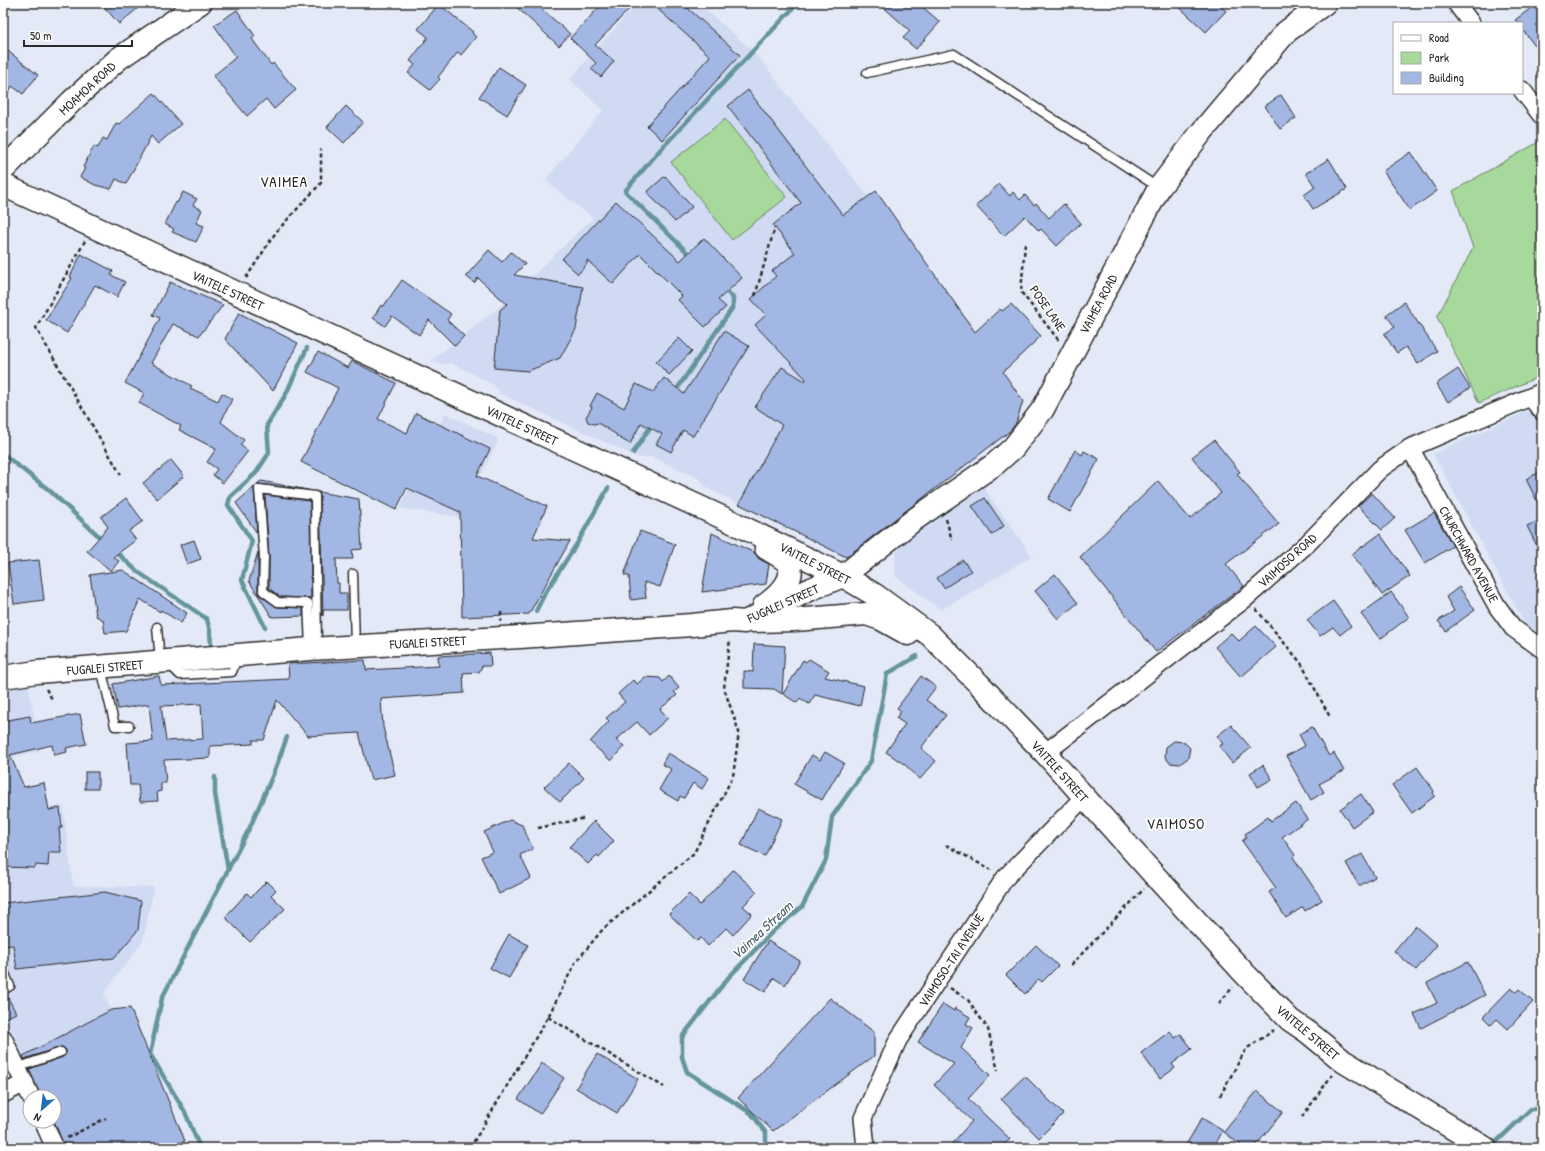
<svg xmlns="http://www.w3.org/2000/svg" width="1545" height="1151" font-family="'Patrick Hand',sans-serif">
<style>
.built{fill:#d0daf2}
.green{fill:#a6d99b;stroke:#688263}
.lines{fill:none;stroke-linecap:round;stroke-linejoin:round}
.stream{stroke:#65959c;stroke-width:4.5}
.building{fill:#a3b7e5;stroke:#2b2b2b;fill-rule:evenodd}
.lane-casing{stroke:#2b2b2b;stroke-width:11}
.street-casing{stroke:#2b2b2b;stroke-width:20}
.secondary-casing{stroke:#2b2b2b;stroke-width:25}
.primary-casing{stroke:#2b2b2b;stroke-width:25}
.path{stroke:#2b2b2b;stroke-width:2.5;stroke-dasharray:4 3;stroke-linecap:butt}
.lane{stroke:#fff;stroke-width:8}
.street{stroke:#fff;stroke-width:17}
.secondary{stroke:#fff;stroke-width:22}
.primary{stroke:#fff;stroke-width:22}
.labels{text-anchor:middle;stroke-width:3.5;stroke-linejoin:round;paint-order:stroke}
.street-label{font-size:13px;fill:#2b2b2b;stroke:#fff}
.water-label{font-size:14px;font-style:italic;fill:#486063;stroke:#fff}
.quarter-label{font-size:15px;letter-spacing:1px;fill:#2b2b2b;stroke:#fff}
</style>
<rect width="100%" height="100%" fill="#e3e9f7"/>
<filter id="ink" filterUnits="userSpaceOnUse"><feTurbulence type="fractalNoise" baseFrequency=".025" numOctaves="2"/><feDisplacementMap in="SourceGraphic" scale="8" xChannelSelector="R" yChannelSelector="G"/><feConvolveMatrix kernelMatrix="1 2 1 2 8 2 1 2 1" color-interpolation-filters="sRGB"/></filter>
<g filter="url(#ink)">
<g class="built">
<polygon points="637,3 698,3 755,53 868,196 772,271 837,350 784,422 739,504 707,488 700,479 652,457 639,458 501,394 494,385 452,363 441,364 432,360 502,305 593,218 545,180 603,111 570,79"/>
<polygon points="1542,404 1542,635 1525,624 1433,454"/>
<polygon points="445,413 499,439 460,517 400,508"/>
<polygon points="981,484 1032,556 941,610 895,576 895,556 901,542"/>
<polygon points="27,677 40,751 3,759 3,681"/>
<polygon points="63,806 73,886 154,887 143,941 104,993 111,1010 23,1056 7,1079 3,1081 3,814"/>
</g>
<g class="green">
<polygon points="725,119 787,197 732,240 671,162"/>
<polygon points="1542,140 1542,375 1479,403 1437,317 1473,248 1453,191"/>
</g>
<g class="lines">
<g class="stream">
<polyline points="692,257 625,191 660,150 797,4"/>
<polyline points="675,392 733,307 733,298 723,288"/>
<polyline points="633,453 653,423"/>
<polyline points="3,454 49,490 103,540"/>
<polyline points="113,549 138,572 207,619 210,631 211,645"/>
<polyline points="536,611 545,593 578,542 608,488"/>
<polyline points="265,627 242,580 252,541 228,505 230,497 256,473 269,453 267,425 286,394 307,348"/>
<polyline points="215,777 215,794 228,870"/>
<polyline points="1491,1147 1531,1109 1542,1109"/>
<polyline points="200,1148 185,1112 150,1054 162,998 250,827 275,770 287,737"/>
<polyline points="766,1148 766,1133 751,1113 687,1072 682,1057 682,1037 728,978 774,930 802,907 826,860 832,817 871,761 887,674 917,656"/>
</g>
</g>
<g class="building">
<polygon points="101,3 144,3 119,24"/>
<polygon points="512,3 535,3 570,34 559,46"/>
<polygon points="603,3 635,3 595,45 614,61 601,77 591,69 596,63 570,38"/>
<polygon points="651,3 682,3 740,55 662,140 647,126 710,56"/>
<polygon points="879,3 918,3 940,22 916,49 903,38 910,31"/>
<polygon points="1175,3 1217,3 1226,11 1206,32"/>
<polygon points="1538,3 1542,3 1542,40 1535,46 1522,29 1522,23 1518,23 1515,20"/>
<polygon points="439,4 473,32 472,33 476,37 461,55 458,52 438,77 440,79 430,90 408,73 415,65 410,61 428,37 418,29"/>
<polygon points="237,10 255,36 252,39 271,65 273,63 296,90 274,109 266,99 247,116 213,76 236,57 214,25"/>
<polygon points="3,47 38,75 23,94 12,86 3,103"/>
<polygon points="499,67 526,85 507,115 479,97"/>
<polygon points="748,90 843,215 876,191 975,332 1000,309 1002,311 1011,304 1041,336 1003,372 1023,401 1016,423 1010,431 846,557 739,504 782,425 755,407 782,367 805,381 806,379 755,325 766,315 751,299 776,276 772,271 795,253 773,225 801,203 728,106"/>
<polygon points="154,93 181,124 158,144 151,136 126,184 116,179 111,189 95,185 80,177 85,168 83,167 94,146 98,148 103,138 107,140 116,123 119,124"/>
<polygon points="1281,95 1296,118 1280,129 1265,106"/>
<polygon points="346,106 363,122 344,143 327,127"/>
<polygon points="1411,152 1437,191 1410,210 1383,171"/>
<polygon points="1329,159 1347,189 1313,209 1304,195 1315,187 1306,173"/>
<polygon points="665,176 692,207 675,222 647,192"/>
<polygon points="999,184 1010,196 1013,192 1020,200 1025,195 1034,205 1036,203 1049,218 1064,204 1081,223 1057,246 1041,229 1039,231 1025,216 1004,236 976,206"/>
<polygon points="183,192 197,199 193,205 202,210 196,223 204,226 196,242 172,232 174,229 165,224 176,202 177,203"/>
<polygon points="616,201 680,261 704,238 742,278 718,300 726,307 705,327 678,300 682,296 640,254 613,284 587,260 587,264 578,274 562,259"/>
<polygon points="489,250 502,262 511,252 525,264 514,275 583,287 576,329 560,358 528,371 494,368 500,310 507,304 478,278 474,283 466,276"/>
<polygon points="81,254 113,271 111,275 125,282 117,297 95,285 67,333 46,320 72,278 70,277"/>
<polygon points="402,280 451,314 447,320 464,336 455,346 429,320 419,335 392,316 385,326 373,318 381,305 383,307"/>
<polygon points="170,282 223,305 199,336 173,324 151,363 192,386 190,388 218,401 222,393 232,399 221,422 244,440 240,445 248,451 223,483 213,475 217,469 207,462 216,449 179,430 181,426 139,403 144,393 125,383 160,318 153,315"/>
<polygon points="1404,302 1437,351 1418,364 1406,347 1397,353 1384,334 1395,327 1386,315"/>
<polygon points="239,313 298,343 273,391 225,339"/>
<polygon points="724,331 749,346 693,436 683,430 671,452 656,444 662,434 641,423 630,444 616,436 617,435 598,423 594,424 588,422 586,417 592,407 590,406 597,393 624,408 636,384 653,392 664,378 684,394"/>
<polygon points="679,338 692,351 669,375 656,362"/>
<polygon points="318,352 348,368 352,361 396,383 378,419 407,433 416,413 490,449 477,476 547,506 533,538 570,541 529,614 462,617 460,512 407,488 396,510 301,462 338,388 307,372"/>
<polygon points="1458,369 1470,388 1448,402 1436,384"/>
<polygon points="1214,440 1240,472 1237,474 1279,524 1226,564 1244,586 1156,652 1080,557 1158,481 1190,519 1221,493 1192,457"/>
<polygon points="1075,450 1082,455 1084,451 1099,459 1070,512 1048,499"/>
<polygon points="171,460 184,476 157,499 143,483"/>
<polygon points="1542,471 1542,511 1526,479"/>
<polygon points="261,481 308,490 257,484"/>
<polygon points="254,487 254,489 257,533 236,503"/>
<polygon points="318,492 359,499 362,549 352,550 353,559 336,559 337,583 339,583 339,593 347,593 347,610 323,610 323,616 320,496"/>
<polygon points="1372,493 1395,518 1382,530 1358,506"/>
<polygon points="265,495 310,501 311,598 280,597 269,588 269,557"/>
<polygon points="126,498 143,521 129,531 136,540 113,557 119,561 111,571 87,551 108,527 101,517"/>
<polygon points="985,498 1004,526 992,535 972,506"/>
<polygon points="1434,513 1453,546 1425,563 1405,530"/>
<polygon points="1542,519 1542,556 1527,526"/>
<polygon points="640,531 675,544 660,587 644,582 646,598 631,600 629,576 624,575"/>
<polygon points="712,533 755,553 759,559 769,564 766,584 702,592"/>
<polygon points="1380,534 1410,576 1382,595 1352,554"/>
<polygon points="194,540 201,559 187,564 180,545"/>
<polygon points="258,552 258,594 277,607 303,608 303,616 272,617 249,581"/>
<polygon points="39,560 44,600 14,604 8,563"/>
<polygon points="963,560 971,571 944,588 937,578"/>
<polygon points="123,570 187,613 181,623 161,610 160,612 140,599 126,631 105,633 103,620 96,616 90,575"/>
<polygon points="1055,574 1078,603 1058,619 1035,591"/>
<polygon points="1459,587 1475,610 1446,631 1438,621 1454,611 1446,597"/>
<polygon points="1391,592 1409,617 1380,639 1361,614"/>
<polygon points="1333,601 1351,626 1340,635 1333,627 1320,636 1307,620"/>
<polygon points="1256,626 1276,647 1241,677 1215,647 1231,633 1239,641"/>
<polygon points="754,644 785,646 782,694 774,689 744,688 744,671 753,672"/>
<path d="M490 653 491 666H482L479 672 463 673 464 693 381 699 383 727 395 775 371 780 359 733 308 736 277 700 264 740H253V744L210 746V758L164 760 166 783H161V791L157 792 158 801 140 802 138 785H130L127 743 153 741 149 704 118 709 113 684 159 676 161 685 289 679 288 664 365 660 366 670 439 666 438 656ZM201 704 203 739 166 741 161 706Z"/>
<polygon points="809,659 829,671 825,677 864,686 860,706 815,695 809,704 800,698 797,703 783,694 803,660 806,662"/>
<polygon points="669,676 679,688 674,692 677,695 660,709 668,718 649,735 637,722 616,740 624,746 611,761 590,742 609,721 606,718 625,702 618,694 633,680 637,684 645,677 660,678 663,682"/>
<polygon points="921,676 936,687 926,700 946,715 921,748 936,761 920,779 904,764 886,752 905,724 896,718 901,711 897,708"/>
<polygon points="80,714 86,744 66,748 67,752 54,755 52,745 10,755 24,787 44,783 49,810 60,808 62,828 59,828 61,852 49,852 48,866 36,865 35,868 3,867 3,721 30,716 31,723"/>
<polygon points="1231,725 1251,748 1232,763 1219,746 1223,744 1217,736"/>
<polygon points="1312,727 1329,756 1334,753 1344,771 1319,784 1324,792 1311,800 1286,756 1305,746 1299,734"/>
<polygon points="1174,741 1184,742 1190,748 1188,758 1180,764 1170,763 1165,757 1166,747"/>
<polygon points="825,752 844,763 822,800 794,784 812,755 820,760"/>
<polygon points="668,753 709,778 702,789 693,783 684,798 680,796 678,801 659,790 671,769 662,764"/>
<polygon points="569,763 584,778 560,802 544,787"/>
<polygon points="1263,765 1272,779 1258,787 1250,773"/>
<polygon points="1417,767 1434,791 1433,793 1435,796 1412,813 1392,785"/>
<rect x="85" y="772" width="13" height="17"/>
<polygon points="1361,794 1373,812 1352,827 1340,809"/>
<polygon points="1296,803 1308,819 1282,837 1295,855 1293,857 1322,900 1305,911 1303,907 1286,918 1269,892 1276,888 1242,841 1247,837 1245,834 1268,817 1271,821"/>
<polygon points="758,808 782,819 765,856 741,845"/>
<polygon points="510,820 522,825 533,849 520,855 531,878 499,894 481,857 493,852 484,832"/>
<polygon points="594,821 614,841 599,857 597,855 588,864 569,847"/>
<polygon points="1362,854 1375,877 1359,886 1346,863"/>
<polygon points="733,870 757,892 743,906 752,914 733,935 726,928 708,946 701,938 697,941 669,914 689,894 700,905"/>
<polygon points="267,881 276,890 271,895 285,909 250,942 225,917 247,893 251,897"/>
<polygon points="105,892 141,901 138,930 114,958 17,969 13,945 3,946 3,903"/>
<polygon points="1415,926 1437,945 1416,970 1394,951"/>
<polygon points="509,934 528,945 509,978 490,968"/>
<polygon points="768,941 800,961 785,985 774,978 765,992 744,979"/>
<polygon points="1036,945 1058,966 1042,982 1039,979 1025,994 1006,975"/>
<polygon points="1468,962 1485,995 1421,1028 1414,1014 1437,1003 1427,983"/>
<polygon points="1511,988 1516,992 1519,989 1533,1002 1508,1029 1497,1019 1491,1025 1483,1017"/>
<polygon points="6,994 16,1013 6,1018 3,1012 3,995"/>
<polygon points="830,998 874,1032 874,1056 773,1131 738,1098"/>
<polygon points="943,1004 954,1011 955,1008 970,1017 966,1024 973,1028 961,1048 990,1075 968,1099 1010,1139 1001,1148 948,1148 972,1121 934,1085 954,1064 918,1042"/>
<polygon points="130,1008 185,1141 166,1148 65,1148 54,1121 54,1097 41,1097 29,1069 63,1057 66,1053 66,1050 62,1047 60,1047 24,1059 23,1056 111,1010"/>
<polygon points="1170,1031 1175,1038 1181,1034 1192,1049 1172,1064 1175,1068 1160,1079 1141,1053"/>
<polygon points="597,1054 638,1079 617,1113 576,1088"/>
<polygon points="542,1063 564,1078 540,1114 518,1099"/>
<polygon points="1025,1076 1063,1114 1039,1138 1001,1099"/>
<polygon points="1257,1091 1283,1112 1254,1148 1244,1148 1224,1132"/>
<polygon points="1202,1118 1223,1131 1213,1148 1184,1148"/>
</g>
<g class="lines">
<defs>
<g id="lane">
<polyline points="867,73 954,54 1159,188"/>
<polyline points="1526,399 1542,418"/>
<polyline points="353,574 355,646"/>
<polyline points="157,627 160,661"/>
<polyline points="310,647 308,603 278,602 263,591 264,557 259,489 315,496 317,648"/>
<polyline points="169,664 180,675 232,672 237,658"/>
<polyline points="101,668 115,726 129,726"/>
<polyline points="3,969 10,986 3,990"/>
<polyline points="17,1068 61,1052"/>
</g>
<g id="street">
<polyline points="1456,3 1471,23"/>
<polyline points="1522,90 1542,116"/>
<polyline points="1410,448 1497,606 1513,628 1542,649"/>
<polyline points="1045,753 1246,598 1307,544 1380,469 1410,448 1542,392"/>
<polyline points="3,1038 31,1097"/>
<polyline points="3,1094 25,1083"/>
<polyline points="43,1121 55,1148"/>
<polyline points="866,1148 863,1118 898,1040 1005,878 1084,797"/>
</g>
<g id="secondary">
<polyline points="3,170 72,101 118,59 200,3"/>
<polyline points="843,576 915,519 995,464 1013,448 1043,409 1159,188 1200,134 1286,32 1325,3"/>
</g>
<g id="primary">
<polyline points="3,185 730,521 843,576 875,595 930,635 979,684 1045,753 1156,877 1245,974 1290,1020 1309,1033 1343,1061 1485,1148"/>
<path d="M764 606C775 598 799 579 787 562 783 557 772 552 766 548"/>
<polyline points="753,621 795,620 866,614 881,619 908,634"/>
<polyline points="3,677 37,672 310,649 520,637 692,625 732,621 745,622 811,589 843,576"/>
</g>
</defs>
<use href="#lane" class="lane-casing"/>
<use href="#street" class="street-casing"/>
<use href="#secondary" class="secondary-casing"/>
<use href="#primary" class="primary-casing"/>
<g class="path">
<polyline points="85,241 36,328 121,475"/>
<polyline points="1025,244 1021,292 1060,342"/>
<polyline points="246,278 276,232 321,183 321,149"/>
<polyline points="755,296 775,227"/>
<polyline points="946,519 952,540"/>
<polyline points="1256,609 1301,663 1330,717"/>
<polyline points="501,612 501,622"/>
<polyline points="46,689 52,699"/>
<polyline points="538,828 586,818"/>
<polyline points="946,845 991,870"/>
<polyline points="1071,965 1144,889"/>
<polyline points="950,988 968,1000 988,1029 998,1071"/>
<polyline points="1219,1003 1233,987"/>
<polyline points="548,1017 664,1087"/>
<polyline points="1220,1096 1246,1049 1274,1030"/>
<polyline points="1302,1117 1332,1075"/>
<polyline points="67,1138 106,1118"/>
<polyline points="26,1148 36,1141"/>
<polyline points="470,1148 548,1017 575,963 603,929 694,853 733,776 739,732 724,688 730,639"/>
</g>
<use href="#lane" class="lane"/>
<use href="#street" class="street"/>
<use href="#secondary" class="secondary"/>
<use href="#primary" class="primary"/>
</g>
</g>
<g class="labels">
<g class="street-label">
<text transform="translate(87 88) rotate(-43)" y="5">MOAMOA ROAD</text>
<text transform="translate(228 290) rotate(25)" y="5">VAITELE STREET</text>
<text transform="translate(1098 304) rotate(-62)" y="5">VAIMEA ROAD</text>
<text transform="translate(1048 308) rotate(55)" y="5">POSE LANE</text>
<text transform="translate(522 425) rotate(25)" y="5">VAITELE STREET</text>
<text transform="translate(1469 554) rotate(61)" y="5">CHURCHWARD AVENUE</text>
<text transform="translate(1287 560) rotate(-42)" y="5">VAIMOSO ROAD</text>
<text transform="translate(815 563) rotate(27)" y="5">VAITELE STREET</text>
<text transform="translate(783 603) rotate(-24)" y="5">FUGALEI STREET</text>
<text transform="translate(428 642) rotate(-3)" y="5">FUGALEI STREET</text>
<text transform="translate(105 667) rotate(-5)" y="5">FUGALEI STREET</text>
<text transform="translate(1060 771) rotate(48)" y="5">VAITELE STREET</text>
<text transform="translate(951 960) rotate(-57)" y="5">VAIMOSO-TAI AVENUE</text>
<text transform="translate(1308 1032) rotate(40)" y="5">VAITELE STREET</text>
</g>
<g class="water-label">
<text transform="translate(762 930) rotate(-43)" y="5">Vaimea Stream</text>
</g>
<g class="quarter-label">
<text x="284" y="187">VAIMEA</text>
<text x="1176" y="829">VAIMOSO</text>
</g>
</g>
<rect width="1545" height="1151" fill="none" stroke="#fff" stroke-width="16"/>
<rect x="8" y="8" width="1529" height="1135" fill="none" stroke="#2b2b2b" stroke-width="1.5" filter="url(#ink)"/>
<rect x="1393" y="22" width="130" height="72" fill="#ffffff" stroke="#aaaaaa"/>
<rect x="1401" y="35" width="20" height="6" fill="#ffffff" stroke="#aaaaaa"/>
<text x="1429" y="42" font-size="12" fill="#2b2b2b">Road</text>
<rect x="1401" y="52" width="20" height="12" fill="#a6d99b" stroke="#aaaaaa"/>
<text x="1429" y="62" font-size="12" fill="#2b2b2b">Park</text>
<rect x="1401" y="72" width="20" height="12" fill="#a3b7e5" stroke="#aaaaaa"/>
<text x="1429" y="82" font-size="12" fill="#2b2b2b">Building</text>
<g transform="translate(42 1109) rotate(208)"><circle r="19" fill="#ffffff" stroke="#aaaaaa"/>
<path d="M0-3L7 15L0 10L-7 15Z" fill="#1f6fb2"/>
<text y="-6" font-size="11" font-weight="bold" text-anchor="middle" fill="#2b2b2b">N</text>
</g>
<path d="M24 40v6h108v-6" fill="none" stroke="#2b2b2b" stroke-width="2"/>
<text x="30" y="40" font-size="12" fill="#2b2b2b" stroke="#ffffff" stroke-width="3" paint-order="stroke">50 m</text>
</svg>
